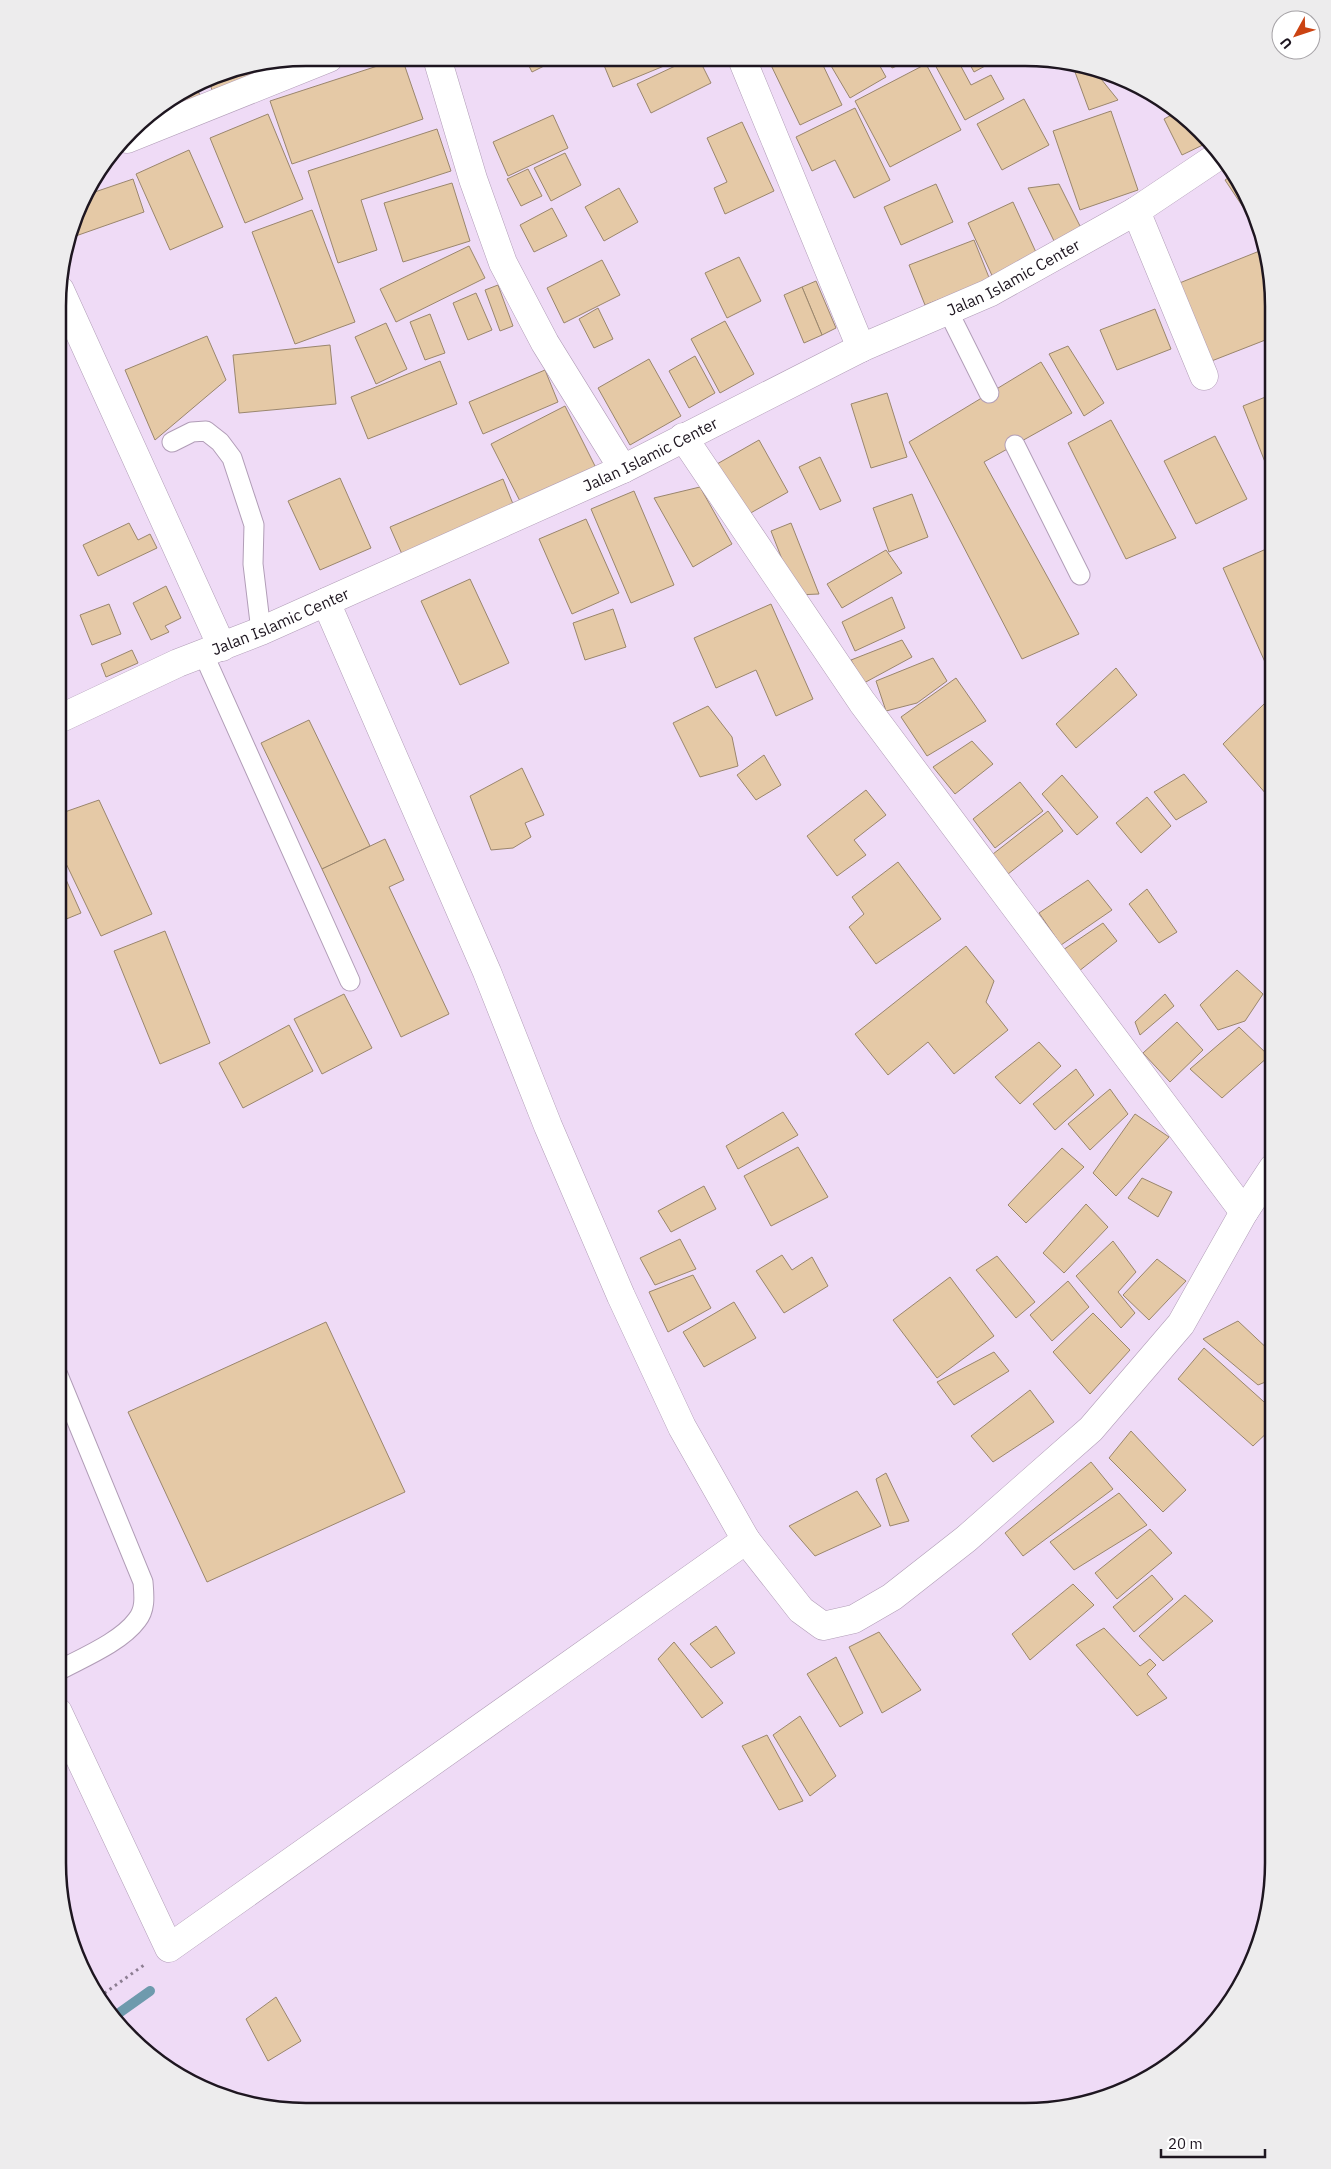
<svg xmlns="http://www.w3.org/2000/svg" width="1331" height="2169" font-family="'IBM Plex Sans',sans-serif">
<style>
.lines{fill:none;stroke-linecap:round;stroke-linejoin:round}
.stream{stroke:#6e9aad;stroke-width:10}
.building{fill:#e5c9a6;stroke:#9a866d}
.service-casing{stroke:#b19db7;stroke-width:21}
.minor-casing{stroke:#b19db7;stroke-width:29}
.path{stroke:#8d7e92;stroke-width:3;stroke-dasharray:2.5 4;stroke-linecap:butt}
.service{stroke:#fff;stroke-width:19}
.minor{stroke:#fff;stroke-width:28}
.labels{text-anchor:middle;stroke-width:4;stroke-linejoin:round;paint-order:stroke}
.street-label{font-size:16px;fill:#1e1620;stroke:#fff}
.rim{fill:none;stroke:#1e1620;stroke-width:2.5}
</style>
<rect width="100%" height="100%" fill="#efdbf6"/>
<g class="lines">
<polyline class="stream" points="112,2018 150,1991"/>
</g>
<g class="building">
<polygon points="402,58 423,119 292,164 270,101"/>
<polygon points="525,58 560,58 532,72"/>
<polygon points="601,58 681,59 613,87"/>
<polygon points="690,59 699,59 711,83 651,113 637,84"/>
<polygon points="768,59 820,59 842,105 800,125"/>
<polygon points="827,59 876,59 886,77 850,98"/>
<polygon points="888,59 914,59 892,68"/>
<polygon points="941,59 957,59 971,85 991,75 1004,99 965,120 934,63"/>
<polygon points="967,59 998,59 974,72"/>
<polygon points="926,64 961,130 890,167 855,101"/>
<polygon points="262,66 264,72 212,90 208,78"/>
<polygon points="1088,68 1093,69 1118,100 1089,110 1075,72"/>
<polygon points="196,86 201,98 142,119"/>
<polygon points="1024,99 1049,145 1002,170 977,124"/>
<polygon points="855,108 890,180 854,198 835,160 812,171 796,137"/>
<polygon points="1111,111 1138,190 1080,210 1053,131"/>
<polygon points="1179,111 1209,142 1182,155 1164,119"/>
<polygon points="268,114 303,199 245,223 210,138"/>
<polygon points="553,115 568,148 508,176 493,142"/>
<polygon points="742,122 774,191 725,214 714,188 727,182 707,138"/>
<polygon points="437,129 451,171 361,200 377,250 338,263 308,171"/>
<polygon points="189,150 223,227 170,250 136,174"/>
<polygon points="565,153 581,185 551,201 534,168"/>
<polygon points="528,169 542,196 521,206 507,179"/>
<polygon points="1234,174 1255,211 1259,231 1225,180"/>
<polygon points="133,179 144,212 70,238 83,196"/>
<polygon points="452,183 470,241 403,262 384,203"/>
<polygon points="936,184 953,222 901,245 884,207"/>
<polygon points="1059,184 1082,230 1055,243 1028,188"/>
<polygon points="619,188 638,222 604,241 585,207"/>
<polygon points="1013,202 1040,261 995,282 968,223"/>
<polygon points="552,208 567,236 534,252 520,225"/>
<polygon points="312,210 355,322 295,344 252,232"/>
<polygon points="974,240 990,280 925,305 909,265"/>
<polygon points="469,246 485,278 396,322 380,289"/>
<polygon points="1262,250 1274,306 1273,337 1209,362 1177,284"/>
<polygon points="739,257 761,301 727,318 705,273"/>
<polygon points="602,260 620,295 564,323 547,288"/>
<polygon points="816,281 836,328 822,335 802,287"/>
<polygon points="498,285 513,326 500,331 485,290"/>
<polygon points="802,287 822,335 804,343 784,295"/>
<polygon points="476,293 492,330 468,340 453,303"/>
<polygon points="598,308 613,339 594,348 579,319"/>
<polygon points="1155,309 1171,349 1117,370 1100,330"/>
<polygon points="430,314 445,353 425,360 410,322"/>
<polygon points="725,321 754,374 720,393 691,339"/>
<polygon points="386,323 407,369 376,384 355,337"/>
<polygon points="207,336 226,380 155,440 125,370"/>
<polygon points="330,345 336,404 239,413 233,355"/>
<polygon points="1068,346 1104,403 1084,416 1049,354"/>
<polygon points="695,356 715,393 689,408 669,371"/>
<polygon points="649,359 681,416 630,445 598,388"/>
<polygon points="440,361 457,404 368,439 351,397"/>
<polygon points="1041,362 1072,413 984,462 1079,634 1022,659 909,442"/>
<polygon points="545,370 558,402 483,434 469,402"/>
<polygon points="887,393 907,457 871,468 851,404"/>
<polygon points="1273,394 1273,458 1265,462 1243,406"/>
<polygon points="565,406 597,470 523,507 491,444"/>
<polygon points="1111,420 1176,538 1126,559 1068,443"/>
<polygon points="1215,436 1247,499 1196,524 1164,461"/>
<polygon points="759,440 788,492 747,515 717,464"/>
<polygon points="820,457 841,501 820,510 799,467"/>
<polygon points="340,478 371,548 320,570 288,501"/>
<polygon points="503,479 517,514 405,561 390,527"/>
<polygon points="700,487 732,544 693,567 654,498"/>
<polygon points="634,491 674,585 631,603 591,509"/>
<polygon points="912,494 928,537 889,552 873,508"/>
<polygon points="586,519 619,593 572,614 539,539"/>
<polygon points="129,523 138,540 150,534 157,548 98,576 83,545"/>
<polygon points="791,523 819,594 796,595 771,531"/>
<polygon points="1273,546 1273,680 1223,568"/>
<polygon points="886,550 902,573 842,608 827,584"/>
<polygon points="470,579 509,663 460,685 421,601"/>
<polygon points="166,586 181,618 165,626 169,632 151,640 133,603"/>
<polygon points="892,597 905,628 855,651 842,622"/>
<polygon points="109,604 121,634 92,645 80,615"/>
<polygon points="771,604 813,699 776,716 756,670 716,688 694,638"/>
<polygon points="613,609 626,647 585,660 573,623"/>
<polygon points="902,640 912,657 864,683 851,660"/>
<polygon points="132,650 138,663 106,677 101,664"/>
<polygon points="933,658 947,681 917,703 886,711 876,681"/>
<polygon points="1116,668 1137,695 1076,748 1056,724"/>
<polygon points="956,678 986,721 927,756 901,717"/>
<polygon points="1265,703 1273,712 1273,802 1223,744"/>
<polygon points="708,706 732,737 738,766 700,777 673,723"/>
<polygon points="309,720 370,846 322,869 261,743"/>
<polygon points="972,741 993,764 955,794 933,767"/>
<polygon points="764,755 781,785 756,800 737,775"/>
<polygon points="522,768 544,815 525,823 531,837 513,848 491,850 470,796"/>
<polygon points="1184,774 1207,802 1176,820 1154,792"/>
<polygon points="1062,775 1098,817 1077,835 1042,794"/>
<polygon points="1020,782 1043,811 995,848 973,819"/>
<polygon points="866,790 886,815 854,840 866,855 837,876 807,836"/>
<polygon points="1147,797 1171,826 1141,853 1116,823"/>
<polygon points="99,800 152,914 101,936 59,849 59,814"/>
<polygon points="1048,811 1063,831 1008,874 993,854"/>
<polygon points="385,839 404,880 389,887 449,1014 401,1037 322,869"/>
<polygon points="898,862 941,919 876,964 849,927 864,914 852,897"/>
<polygon points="59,864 81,913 59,922"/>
<polygon points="1088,880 1112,910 1061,945 1039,913"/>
<polygon points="1147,889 1177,932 1159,943 1129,904"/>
<polygon points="1103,923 1117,941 1074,975 1057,954"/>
<polygon points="165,931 210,1043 160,1064 114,951"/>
<polygon points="966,946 994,981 986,1002 1008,1030 954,1074 928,1042 888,1075 855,1034"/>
<polygon points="1237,970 1263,994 1245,1021 1218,1030 1200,1005"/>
<polygon points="344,994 372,1048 322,1074 294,1019"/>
<polygon points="1165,994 1174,1006 1140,1035 1135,1022"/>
<polygon points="1177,1022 1203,1050 1170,1082 1143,1053"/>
<polygon points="289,1025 313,1071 243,1108 219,1063"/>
<polygon points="1239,1027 1269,1056 1222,1098 1190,1069"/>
<polygon points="1039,1042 1061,1066 1020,1104 995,1077"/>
<polygon points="1076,1069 1094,1095 1055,1130 1033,1104"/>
<polygon points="1110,1089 1128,1114 1090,1150 1068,1124"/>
<polygon points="783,1112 798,1135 738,1169 726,1146"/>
<polygon points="1135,1114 1169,1137 1116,1196 1093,1173"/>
<polygon points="798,1147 828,1197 771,1226 744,1176"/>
<polygon points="1062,1148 1084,1167 1026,1223 1008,1205"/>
<polygon points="1142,1178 1172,1192 1158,1217 1128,1198"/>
<polygon points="704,1186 716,1209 671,1232 658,1211"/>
<polygon points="1086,1204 1108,1227 1064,1273 1043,1253"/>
<polygon points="680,1239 696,1269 655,1285 640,1258"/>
<polygon points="1113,1241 1136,1272 1118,1292 1135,1313 1121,1328 1076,1276"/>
<polygon points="782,1255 792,1270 812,1257 828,1286 784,1313 756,1271"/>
<polygon points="997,1256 1035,1302 1016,1318 976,1270"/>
<polygon points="1157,1259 1186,1281 1149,1320 1123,1295"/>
<polygon points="693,1275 711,1308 668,1332 649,1292"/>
<polygon points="950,1277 994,1336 937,1378 893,1320"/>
<polygon points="1068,1281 1089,1307 1052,1341 1030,1315"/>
<polygon points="734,1302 756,1338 704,1367 683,1332"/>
<polygon points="1093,1313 1130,1350 1090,1394 1053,1352"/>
<polygon points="1238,1321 1273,1354 1273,1379 1258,1385 1203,1339"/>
<polygon points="326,1322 405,1492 207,1582 128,1412"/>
<polygon points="1204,1348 1273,1410 1273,1427 1253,1446 1178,1379"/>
<polygon points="994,1352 1009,1371 954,1405 937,1382"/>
<polygon points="1030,1390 1054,1422 993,1462 971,1436"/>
<polygon points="1131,1431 1186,1490 1163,1512 1109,1458"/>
<polygon points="1091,1462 1113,1489 1023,1556 1005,1533"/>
<polygon points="886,1473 909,1521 890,1526 876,1479"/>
<polygon points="857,1491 881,1526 815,1556 789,1526"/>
<polygon points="1119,1493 1147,1525 1074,1570 1050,1542"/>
<polygon points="1150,1529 1172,1553 1117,1599 1095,1573"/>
<polygon points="1152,1575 1173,1599 1134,1632 1113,1607"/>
<polygon points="1073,1584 1094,1605 1030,1660 1012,1634"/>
<polygon points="1185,1595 1213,1621 1163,1661 1139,1636"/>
<polygon points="716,1626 735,1653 711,1668 690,1644"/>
<polygon points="1104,1628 1140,1666 1150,1659 1156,1665 1147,1674 1167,1698 1137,1716 1076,1645"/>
<polygon points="879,1632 921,1690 882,1713 849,1647"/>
<polygon points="674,1642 723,1703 702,1718 658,1659"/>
<polygon points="836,1657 863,1713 840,1727 807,1674"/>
<polygon points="800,1716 836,1776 810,1796 773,1735"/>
<polygon points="767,1735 803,1801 779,1810 742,1746"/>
<polygon points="276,1997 301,2041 268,2061 246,2019"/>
</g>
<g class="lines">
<defs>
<g id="service">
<polyline points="948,311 989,393"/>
<polyline points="172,442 192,432 206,431 220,442 232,458 254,525 253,564 261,631"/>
<polyline points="1015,445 1080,575"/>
<polyline points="203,653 350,981"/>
<path d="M58 1671C82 1658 121 1642 137 1620 146 1609 144 1595 143 1582L58 1375"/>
</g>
<g id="minor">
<polyline points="437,58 473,179 503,263 545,343 623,469"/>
<polyline points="742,59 861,348"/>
<polyline points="127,139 329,58"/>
<polyline points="1136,211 1204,376"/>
<polyline points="60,290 222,647"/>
<polyline points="683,437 862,702 1244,1212"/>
<path id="s1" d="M59 719 178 663 261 631 623 469 861 348 989 293 1136 211 1221 154"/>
<polyline points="746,1540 801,1610 823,1626 854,1619 892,1597 966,1539 1091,1429 1181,1324 1244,1212 1273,1168"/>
<polyline points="58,1712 169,1948 746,1540 682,1427 621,1296 548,1126 487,972 326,602"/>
</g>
</defs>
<use href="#service" class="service-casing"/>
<use href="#minor" class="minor-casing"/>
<polyline class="path" points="99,1997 144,1965"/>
<use href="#service" class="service"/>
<use href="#minor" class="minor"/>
</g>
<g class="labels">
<g class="street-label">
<text dy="6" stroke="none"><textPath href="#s1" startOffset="1052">Jalan Islamic Center</textPath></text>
<text dy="6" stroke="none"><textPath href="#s1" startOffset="648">Jalan Islamic Center</textPath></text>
<text dy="6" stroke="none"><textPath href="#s1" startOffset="242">Jalan Islamic Center</textPath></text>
</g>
</g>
<path d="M0 0H1331V2169H0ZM306 66H1025A240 240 0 0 1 1265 306V1863A240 240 0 0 1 1025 2103H306A240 240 0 0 1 66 1863V306A240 240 0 0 1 306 66Z" fill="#edeced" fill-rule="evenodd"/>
<path class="rim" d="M306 66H1025A240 240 0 0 1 1265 306V1863A240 240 0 0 1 1025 2103H306A240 240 0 0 1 66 1863V306A240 240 0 0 1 306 66Z"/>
<g transform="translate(1296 35) rotate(230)"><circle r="24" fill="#ffffff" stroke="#a5a2a6"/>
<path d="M0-4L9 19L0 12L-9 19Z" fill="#cb4312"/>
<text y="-8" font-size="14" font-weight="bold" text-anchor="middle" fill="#1e1620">U</text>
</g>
<path d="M1161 2149v8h104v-8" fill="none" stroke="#1e1620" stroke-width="2.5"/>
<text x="1168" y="2149" font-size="15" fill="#1e1620" stroke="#ffffff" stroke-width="4" paint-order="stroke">20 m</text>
</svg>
